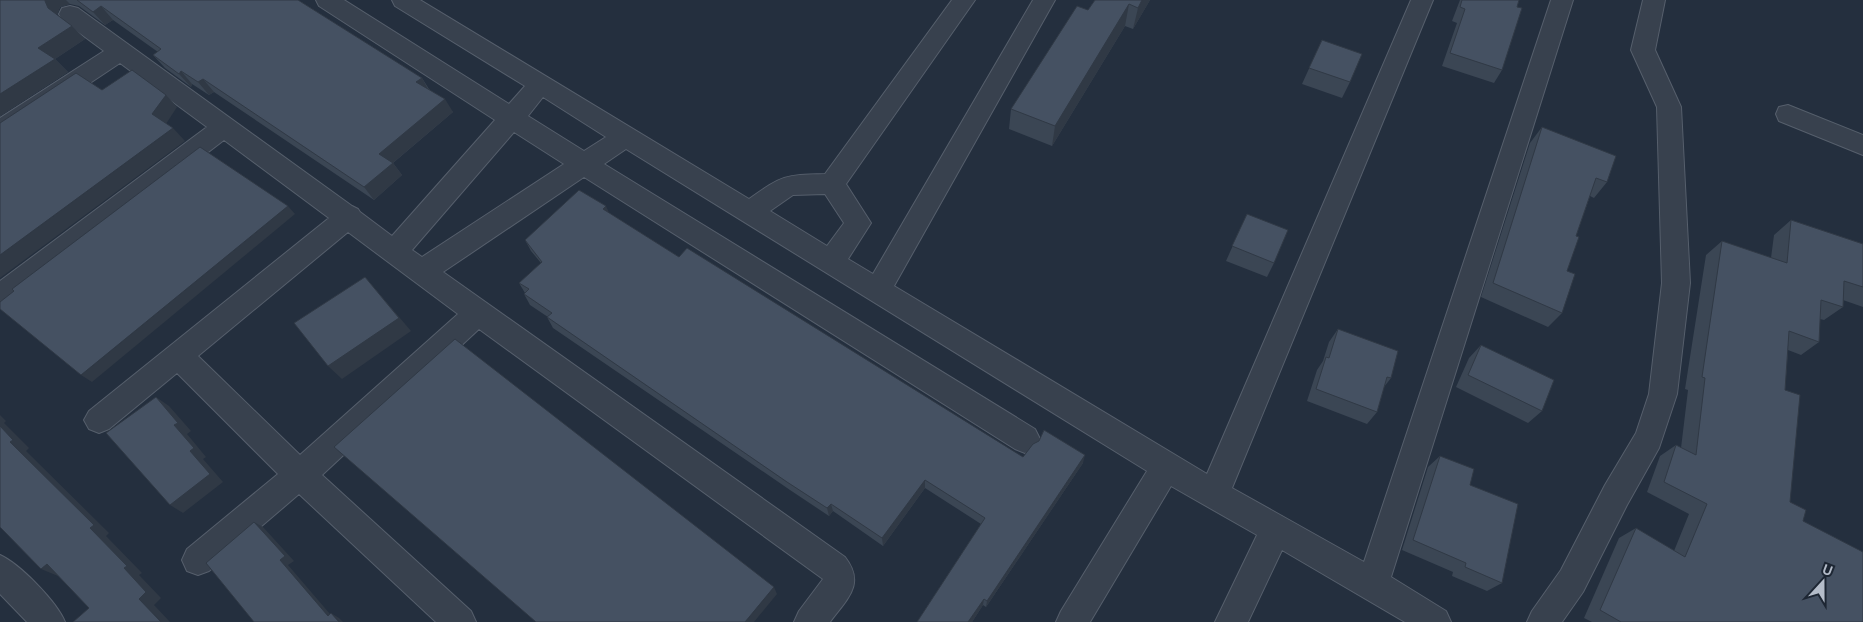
<svg xmlns="http://www.w3.org/2000/svg" width="1863" height="622" font-family="Ubuntu,sans-serif">
<style>
.lines{fill:none;stroke-linecap:round;stroke-linejoin:round}
.minor-casing{stroke:#565f6c;stroke-width:2}
.minor{fill:#38414e;fill-rule:evenodd}
.wall{fill:#3b4654}
.shaded-wall{fill:#303945}
.building{fill:#455162;stroke:#303945}
</style>
<rect width="100%" height="100%" fill="#242f3e"/>
<g class="lines">
<defs>
<g id="minor">
<path d="M316 0H344L509 104 525 86 395 6 392 0H420L749 199C783 175 784 175 825 174L952 0H975L846 184 871 223 848 259 873 274 1033 0H1055L894 286 1207 474 1411 0H1433L1232 488 1364 562 1551 0H1573L1391 577 1446 611 1451 622H1405L1282 550 1248 622H1215L1257 535 1171 486 1090 622H1056L1061 611 1147 471 626 149 604 164 1035 429 1040 439 1035 449 1025 453 1015 449 584 177 443 272 845 557C866 584 847 599 830 622H794L799 611 823 579 479 329 322 475 471 611 476 622H436L299 494 209 571 198 575 187 571 182 560 187 549 278 474 177 373 109 429 99 433 89 429 84 420 89 411 329 218 224 140 14 301 4 305 0 303V281L207 127 120 63 9 137 0 139V118L104 51 62 20 59 14 62 8 70 6 78 8 352 206 358 209 360 212 392 236 495 120 319 6ZM543 97 606 137 584 151 528 116ZM514 132 564 164 422 257 412 250ZM825 194 844 223 827 246 770 211 793 195ZM348 232 458 314 300 455 198 356Z"/>
<polygon points="1643,0 1665,0 1655,50 1681,107 1690,283 1677,394 1659,448 1627,505 1583,592 1562,622 1527,622 1532,611 1561,570 1605,485 1636,433 1649,394 1662,283 1657,107 1631,50"/>
<polygon points="1788,105 1863,135 1863,155 1779,121 1776,114 1779,107"/>
<path d="M0 555C20 564 57 602 65 622H27L0 594Z"/>
</g>
</defs>
<use href="#minor" class="minor-casing"/>
<use href="#minor" class="minor"/>
</g>
<g class="wall">
<polygon points="0,0 298,0 422,78 429,89 453,112 393,163 402,175 374,200 214,92 209,95 192,84 191,87 165,68 153,55 158,52 113,20 105,25 79,6 70,4 60,7 57,15 72,26 85,39 55,59 68,72 0,116"/>
<polygon points="1095,0 1150,0 1133,29 1125,26 1052,146 1009,129 1011,109 1088,10"/>
<polygon points="1460,0 1519,0 1502,70 1494,83 1442,66 1457,23 1452,21"/>
<polygon points="1322,40 1350,82 1342,98 1302,84"/>
<polygon points="1542,127 1607,182 1594,198 1590,196 1576,236 1567,271 1562,313 1548,327 1481,297 1530,143"/>
<polygon points="609,213 679,257 1023,457 1083,463 986,607 983,605 972,622 917,622 981,524 925,488 883,546 833,511 829,516 790,490 553,328 547,317 548,317 530,305 524,294 525,293 519,283 541,263 531,251 525,240"/>
<polygon points="1247,214 1274,263 1267,277 1226,261"/>
<polygon points="1791,220 1863,244 1863,307 1843,300 1843,307 1824,320 1820,319 1819,342 1801,355 1788,350 1785,390 1790,502 1803,521 1863,622 1592,622 1584,618 1619,538 1636,528 1674,551 1689,514 1647,492 1660,456 1676,445 1681,448 1688,390 1685,389 1706,255 1722,241 1771,258 1774,235"/>
<polygon points="1338,329 1391,378 1384,387 1377,412 1367,424 1307,401 1317,370 1323,361 1329,342"/>
<polygon points="1481,345 1542,411 1528,423 1456,387 1469,358"/>
<polygon points="1440,456 1470,485 1502,583 1487,591 1452,576 1453,572 1402,550 1428,467"/>
</g>
<g class="shaded-wall">
<polygon points="45,0 66,0 70,4 60,7 57,15 48,8 45,1"/>
<polygon points="1142,0 1150,0 1133,29 1138,8"/>
<polygon points="1129,4 1125,26 1052,146 1055,126"/>
<polygon points="101,6 113,20 105,25 93,12"/>
<polygon points="72,26 85,39 55,59 68,72 0,116 0,94 38,48"/>
<polygon points="181,71 192,84 191,87 179,74"/>
<polygon points="422,78 429,91 416,82"/>
<polygon points="203,79 214,92 209,95 198,82"/>
<polygon points="166,95 177,107 164,127 152,114"/>
<polygon points="445,99 453,112 388,167 379,154"/>
<polygon points="173,128 185,141 0,278 0,255"/>
<polygon points="393,163 402,175 374,200 364,187"/>
<polygon points="288,206 295,214 92,382 81,375"/>
<polygon points="606,206 611,217 603,209"/>
<polygon points="365,277 411,331 342,379 328,366"/>
<polygon points="156,397 169,406 191,431 187,434 206,457 203,459 223,482 183,513 170,505 190,451"/>
<polygon points="0,415 6,421 4,423 29,448 26,451 109,533 106,536 142,573 139,575 161,598 154,605 170,622 161,622 139,599 124,568 90,528 10,442 0,426"/>
<polygon points="1085,455 1083,463 986,607 987,601"/>
<polygon points="925,480 925,488 883,546 882,538"/>
<polygon points="831,504 833,511 829,516 827,508"/>
<polygon points="254,522 263,527 294,561 288,565 336,621 328,616 280,560"/>
<polygon points="47,564 64,571 58,576 41,569"/>
<polygon points="774,587 777,594 754,622 745,622"/>
<polygon points="984,599 983,605 972,622 968,622"/>
<polygon points="331,613 339,618 343,622 339,622"/>
</g>
<g class="building">
<polygon points="0,0 45,0 45,1 48,8 72,26 38,48 55,59 0,94"/>
<polygon points="77,0 298,0 422,78 416,82 445,99 379,154 393,163 364,187 203,79 198,82 181,71 179,74 153,55 161,49 101,6 93,12"/>
<polygon points="1095,0 1142,0 1138,8 1129,4 1055,126 1011,109 1077,6 1088,10"/>
<polygon points="1462,0 1519,0 1517,7 1522,8 1502,70 1450,53 1465,9 1460,7"/>
<polygon points="1322,40 1362,54 1350,82 1309,68"/>
<polygon points="132,70 166,95 152,114 173,128 0,255 0,123 76,73 102,90"/>
<polygon points="1542,127 1616,156 1607,182 1596,178 1576,236 1579,237 1567,271 1575,274 1562,313 1493,283"/>
<polygon points="200,147 288,206 81,375 0,309 0,302 14,291 12,289"/>
<polygon points="579,190 606,206 603,209 679,257 687,248 1023,457 1033,444 1039,441 1044,430 1085,455 987,601 984,599 968,622 917,622 985,518 925,480 882,538 831,504 827,508 787,482 547,317 552,313 524,294 529,289 519,283 542,262 525,240"/>
<polygon points="1247,214 1288,230 1274,263 1232,246"/>
<polygon points="1791,220 1863,244 1863,287 1844,281 1843,307 1821,300 1819,342 1789,331 1785,390 1800,395 1790,502 1806,510 1803,521 1863,552 1863,622 1621,622 1600,610 1636,528 1685,557 1707,504 1664,482 1676,445 1696,455 1705,378 1702,377 1722,241 1787,263"/>
<polygon points="365,277 399,318 328,366 294,323"/>
<polygon points="1338,329 1398,351 1391,378 1387,377 1377,412 1316,389 1326,357 1329,358"/>
<polygon points="455,339 774,587 745,622 536,622 334,447"/>
<polygon points="1481,345 1554,380 1542,411 1468,375"/>
<polygon points="156,397 178,423 174,425 194,448 190,451 210,474 170,505 106,433"/>
<polygon points="0,426 13,440 10,442 94,525 90,528 127,566 124,568 146,592 139,599 161,622 73,622 89,608 47,564 41,569 0,527"/>
<polygon points="1440,456 1474,469 1470,485 1518,504 1502,583 1465,567 1466,563 1413,540"/>
<polygon points="254,522 285,556 280,560 328,616 331,613 339,622 254,622 206,563"/>
</g>
<g transform="translate(1823 582) rotate(21)" stroke="#1d2633" stroke-width="4" paint-order="stroke">
<path d="M0-4L9 19L0 12L-9 19Z" fill="#b4bcc9"/>
<text y="-8" font-size="14" font-weight="bold" text-anchor="middle" fill="#b4bcc9">U</text>
</g>
</svg>
